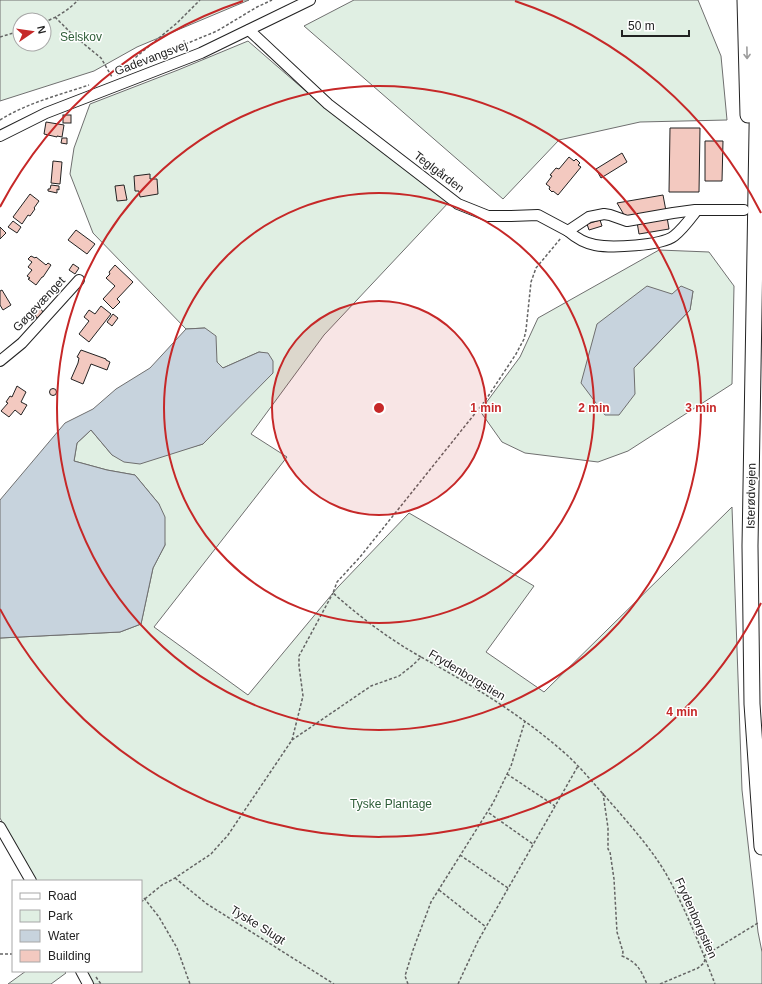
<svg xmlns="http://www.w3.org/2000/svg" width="762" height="984" font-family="Arial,sans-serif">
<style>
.green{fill:#e0efe3;stroke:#6f6f6f;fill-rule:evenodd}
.water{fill:#c7d3dd;stroke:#6f6f6f}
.building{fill:#f3c9c0;stroke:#222}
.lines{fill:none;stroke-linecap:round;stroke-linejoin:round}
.minor-casing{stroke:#222;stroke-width:12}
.highway-casing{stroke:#222;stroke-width:17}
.path{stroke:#646464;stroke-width:1.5;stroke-dasharray:3 2;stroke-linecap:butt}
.minor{stroke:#fff;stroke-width:10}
.highway{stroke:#fff;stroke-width:15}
.oneway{stroke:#9c9c9c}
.ring{fill:none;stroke:#c62828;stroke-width:2}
.labels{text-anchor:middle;stroke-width:3;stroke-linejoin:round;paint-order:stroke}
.park-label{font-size:12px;fill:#2f5e38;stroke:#fff}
.street-label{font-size:12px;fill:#222;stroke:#fff}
.centre{fill:#c62828;stroke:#fff;stroke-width:2}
.ring-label{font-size:12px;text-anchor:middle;font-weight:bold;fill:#c62828;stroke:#fff;stroke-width:3;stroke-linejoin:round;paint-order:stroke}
</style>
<rect width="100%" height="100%" fill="#fff"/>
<g class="green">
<path d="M0 0H249L137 47 94 71 0 101ZM20 20H44V44H20Z"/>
<polygon points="354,0 698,0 721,56 727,120 640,122 559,140 503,199 304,26"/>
<polygon points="248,41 316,100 450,201 324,335 251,434 287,457 154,627 248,695 338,587 409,513 534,586 486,652 544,692 732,507 742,790 758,932 762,952 762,984 90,984 83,971 141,971 141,881 34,881 0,818 0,638 120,632 141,624 153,568 165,545 159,504 135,475 107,470 74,461 77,443 91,430 112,455 174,452 203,444 268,354 259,352 223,368 217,362 205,328 186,329 93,233 70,174 74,148 90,104 178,70"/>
<path d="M659 250 709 252 734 286 732 384 628 451 598 462 525 453 502 442 480 411 520 357 538 318ZM693 291 690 310 634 368Z"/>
<polygon points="26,971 64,971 66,973 51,984 8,984"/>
</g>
<g class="water">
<polygon points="647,286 672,294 681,286 693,291 690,310 634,368 635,394 619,415 605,415 581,383 597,324"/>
<polygon points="205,328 216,336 217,362 223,368 259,352 268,353 273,361 273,373 203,444 140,464 124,462 112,455 91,430 77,443 74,461 107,470 135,475 159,504 165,517 165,545 153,568 141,624 120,632 0,638 0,500 65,423 93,409 116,389 150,368 186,329"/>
</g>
<g class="building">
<rect x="63" y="115" width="8" height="8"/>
<polygon points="46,122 64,125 62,137 57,136 57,137 44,134"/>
<polygon points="670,128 700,128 699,192 669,192"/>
<polygon points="62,138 67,138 67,144 61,143"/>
<polygon points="705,141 723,141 722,181 705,181"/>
<polygon points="622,153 627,162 601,178 596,169"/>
<polygon points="569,157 574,161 576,159 580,163 578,165 581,167 558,195 553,191 552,192 549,189 550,187 546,184 552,176 550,175 556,168 559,169"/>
<polygon points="53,161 62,162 60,184 51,183"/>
<polygon points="150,174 150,179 157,179 158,194 140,197 139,191 135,191 134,176"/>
<polygon points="51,185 59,186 59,190 57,189 57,193 48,191 48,189 50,189"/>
<polygon points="124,185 127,200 117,201 115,186"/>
<polygon points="30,194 39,201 34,208 35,209 30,216 28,215 22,224 13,217"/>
<polygon points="663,195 666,211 626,218 617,203"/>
<polygon points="667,217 669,229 639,234 637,222"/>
<polygon points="600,220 602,226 589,230 587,224"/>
<polygon points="13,221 21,227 17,233 8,227"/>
<polygon points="0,227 6,233 0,239"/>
<polygon points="76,230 95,244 87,254 68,240"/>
<polygon points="31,256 35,258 36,257 46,265 48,263 51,265 43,277 42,277 36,285 28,279 30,278 27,276 32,270 28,267 32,262 28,259"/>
<polygon points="73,264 79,268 75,274 69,270"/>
<polygon points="115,265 133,282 117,299 120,302 113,309 103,299 115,286 106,278 110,274 109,272"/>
<polygon points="2,290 11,305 3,310 0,305 0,291"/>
<polygon points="38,305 43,312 37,318 31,309"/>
<polygon points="101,306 111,314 89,342 79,334 89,321 84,317 89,310 95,314"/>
<polygon points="113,314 118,318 112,326 107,322"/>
<polygon points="81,350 106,359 106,360 110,362 107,370 91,364 83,384 71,379 78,363 79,358 77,357"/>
<polygon points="17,386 26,392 21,402 27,405 21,415 15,410 9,417 1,411 8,403 6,402 10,396 12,397"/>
<circle cx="53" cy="392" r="3.5"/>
</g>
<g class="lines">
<defs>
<g id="minor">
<polyline points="249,30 328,104 458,204 488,216 511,216 538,215 568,231 589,217 604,214 610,215 627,221 673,213 695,210 744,210"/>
<polyline points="0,136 46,113 201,53 310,0"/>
<path d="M568 231C576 238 584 243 595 245 611 248 661 246 674 236 683 229 690 219 697 210"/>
<polyline points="0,361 22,343 79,280"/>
<polyline points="0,827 31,881"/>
<polyline points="81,971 88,984"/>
</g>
<g id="highway">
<polyline points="745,0 748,115"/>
<polyline points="757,0 758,72 750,546 752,704 762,847"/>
</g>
</defs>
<use href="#minor" class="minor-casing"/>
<use href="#highway" class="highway-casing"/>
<g class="path">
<polyline points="55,17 73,35 101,58 112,77"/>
<path d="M44 22C56 18 70 9 78 0"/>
<polyline points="0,37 20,31"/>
<polyline points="130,71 130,67 136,57 177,23 200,0"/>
<polyline points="117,75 130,67 217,31 257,7 272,0"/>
<path d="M0 120C27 103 59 95 89 85"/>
<path d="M421 657C389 639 360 617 333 593L337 582 360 557 485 401 516 354 524 339 526 330 531 282 536 268 561 238"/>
<polyline points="292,740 303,696 299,666 299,656 333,593"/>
<polyline points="507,774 555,806"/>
<path d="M603 793 608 828V849L610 852 614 879 617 932 623 952 622 956C638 963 640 969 647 984"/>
<polyline points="489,813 533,844"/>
<polyline points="460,855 508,888"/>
<polyline points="175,878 207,904 334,984"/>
<polyline points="439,890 486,927"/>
<polyline points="144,898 159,917 177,948 190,984"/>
<path d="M141 902 162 885 175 878 211 854 228 835 292 740 371 686 399 676 413 665 421 657C472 685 523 716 567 755 585 772 601 792 618 811 636 832 657 856 670 881 687 913 702 950 715 984"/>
<polyline points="0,954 13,954"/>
<polyline points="704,956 758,923"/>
<polyline points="96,977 101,984"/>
<polyline points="408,984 405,976 413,950 431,902 493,803 511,766 525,721"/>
<polyline points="458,984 478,941 578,766"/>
<polyline points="660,984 698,968 704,963 705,959"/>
</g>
<use href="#minor" class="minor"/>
<use href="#highway" class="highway"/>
</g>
<defs><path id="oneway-shaft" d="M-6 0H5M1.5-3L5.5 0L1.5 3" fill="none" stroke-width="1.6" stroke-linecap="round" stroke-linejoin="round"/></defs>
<use class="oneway" href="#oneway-shaft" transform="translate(747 53) rotate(89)"/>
<circle cx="379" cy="408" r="107" fill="#c62828" fill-opacity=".12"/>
<g class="ring">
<circle cx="379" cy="408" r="107"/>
<circle cx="379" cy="408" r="215"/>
<circle cx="379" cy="408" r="322"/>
<path d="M761 603A429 429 0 0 1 0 609M0 207A429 429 0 0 1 243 1M515 1A429 429 0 0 1 761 213"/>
</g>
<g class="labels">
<g class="park-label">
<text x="81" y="41">Selskov</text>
<text x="391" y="808">Tyske Plantage</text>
</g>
<g class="street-label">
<text transform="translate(151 58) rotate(-21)" y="4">Gadevangsvej</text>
<text transform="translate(439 172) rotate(37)" y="4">Teglgården</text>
<text transform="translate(39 304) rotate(-47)" y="4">Gøgevænget</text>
<text transform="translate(751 496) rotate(-89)" y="4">Isterødvejen</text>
<text transform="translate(467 675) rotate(31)" y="4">Frydenborgstien</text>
<text transform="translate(696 918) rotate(66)" y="4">Frydenborgstien</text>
<text transform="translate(258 925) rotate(32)" y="4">Tyske Slugt</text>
</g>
</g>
<circle cx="379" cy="408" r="6" class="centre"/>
<g class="ring-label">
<text x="486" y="412">1 min</text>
<text x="594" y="412">2 min</text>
<text x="701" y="412">3 min</text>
<text x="682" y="716">4 min</text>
</g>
<rect x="12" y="880" width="130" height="92" fill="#ffffff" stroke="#a7a7a7"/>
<rect x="20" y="893" width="20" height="6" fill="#ffffff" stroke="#a7a7a7"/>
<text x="48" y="900" font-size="12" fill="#222222">Road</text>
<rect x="20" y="910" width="20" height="12" fill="#e0efe3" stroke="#a7a7a7"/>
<text x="48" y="920" font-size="12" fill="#222222">Park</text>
<rect x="20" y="930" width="20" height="12" fill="#c7d3dd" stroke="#a7a7a7"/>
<text x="48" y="940" font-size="12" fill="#222222">Water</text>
<rect x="20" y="950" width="20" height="12" fill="#f3c9c0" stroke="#a7a7a7"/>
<text x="48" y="960" font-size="12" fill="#222222">Building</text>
<g transform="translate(32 32) rotate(77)"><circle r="19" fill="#ffffff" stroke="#a7a7a7"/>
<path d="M0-3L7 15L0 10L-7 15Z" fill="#c62828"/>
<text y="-6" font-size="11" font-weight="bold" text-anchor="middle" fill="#222222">N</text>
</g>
<path d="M622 30v6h67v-6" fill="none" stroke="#222222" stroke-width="2"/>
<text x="628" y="30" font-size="12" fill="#222222" stroke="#ffffff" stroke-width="3" paint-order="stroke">50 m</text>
</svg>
